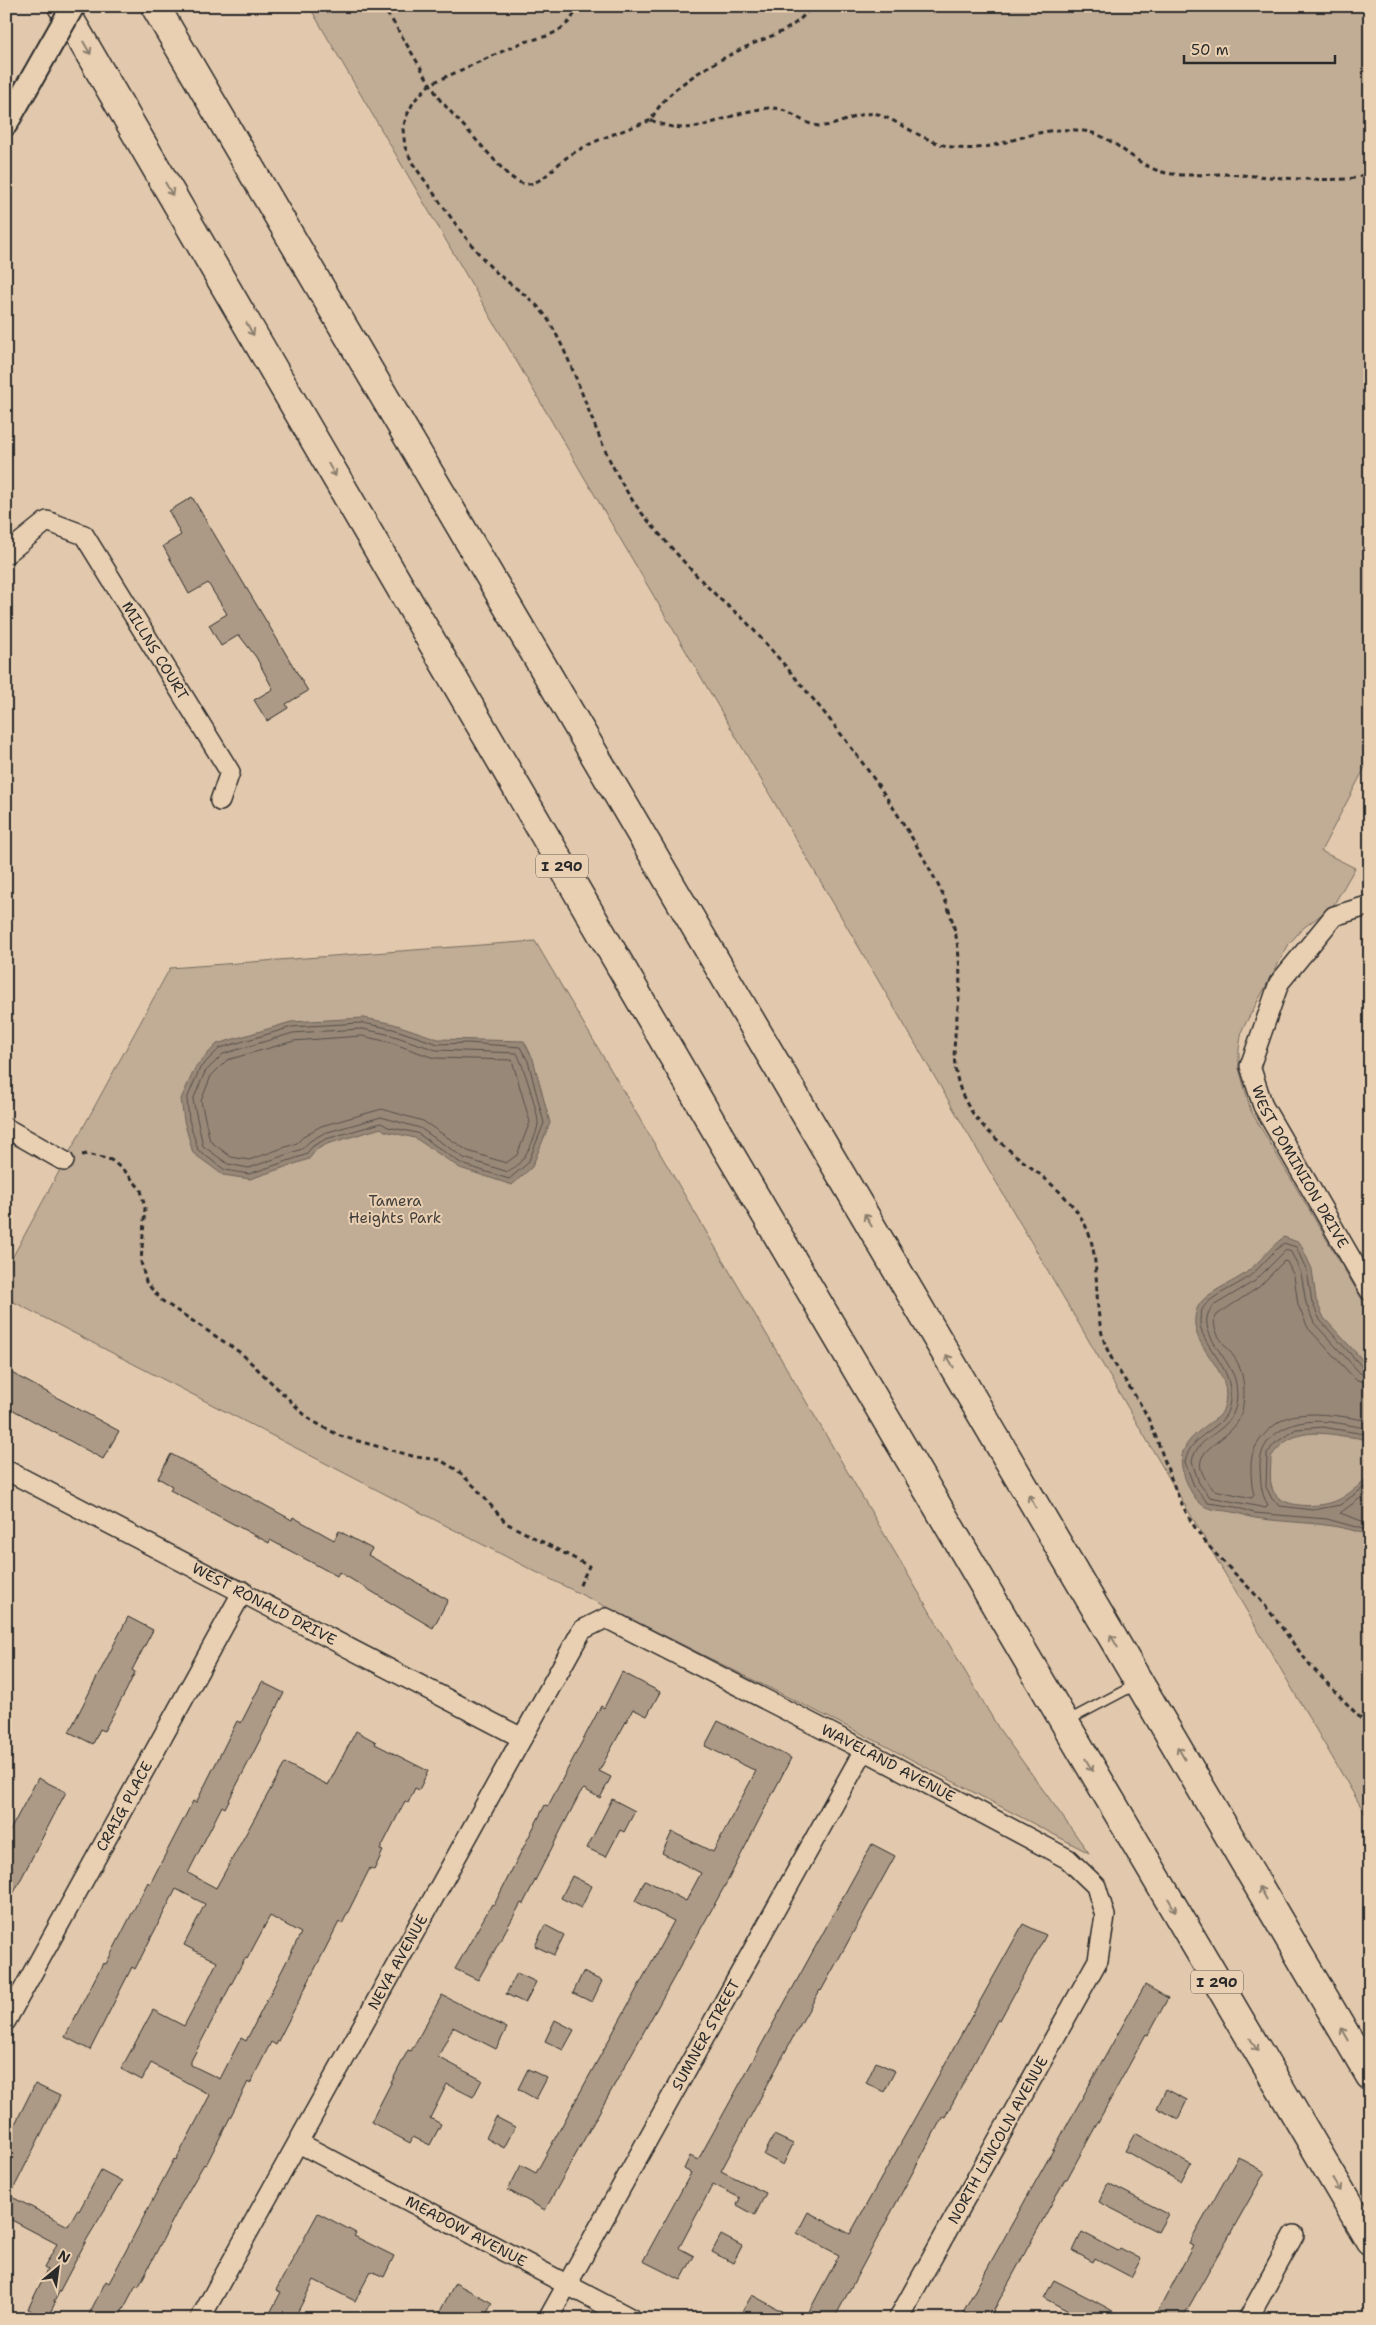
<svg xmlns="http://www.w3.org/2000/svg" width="1376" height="2325" font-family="'Shantell Sans',sans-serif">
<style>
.green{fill:#c1ac95;stroke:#766c60}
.water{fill:#988878;stroke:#6c6359}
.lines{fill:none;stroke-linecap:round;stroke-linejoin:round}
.shore{stroke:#57504a;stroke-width:1}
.building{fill:#ad9a86;stroke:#2b2b2b;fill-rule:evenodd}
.service-casing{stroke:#2b2b2b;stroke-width:12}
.minor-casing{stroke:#2b2b2b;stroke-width:22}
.tertiary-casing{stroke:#2b2b2b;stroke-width:26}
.motorway-casing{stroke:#2b2b2b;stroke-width:31}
.path{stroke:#2b2b2b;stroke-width:3;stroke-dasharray:5 4;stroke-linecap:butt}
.service{stroke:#ead0b2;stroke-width:9}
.minor{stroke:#ead0b2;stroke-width:19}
.tertiary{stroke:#ead0b2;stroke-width:22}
.motorway{stroke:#ead0b2;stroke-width:28}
.tertiary-bridge-casing{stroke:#2b2b2b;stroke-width:26;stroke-linecap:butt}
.tertiary-bridge{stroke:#ead0b2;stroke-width:22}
.oneway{stroke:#8a7e6e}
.labels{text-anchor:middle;stroke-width:4;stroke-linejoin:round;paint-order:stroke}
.shield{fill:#ead0b2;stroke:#645c54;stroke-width:1}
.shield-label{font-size:14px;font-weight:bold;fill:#2b2b2b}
.street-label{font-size:15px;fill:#2b2b2b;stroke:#ead0b2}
.park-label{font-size:15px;fill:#423e3b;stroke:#ead0b2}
</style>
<rect width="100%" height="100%" fill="#e2c9ad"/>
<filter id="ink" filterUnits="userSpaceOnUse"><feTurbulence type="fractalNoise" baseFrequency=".02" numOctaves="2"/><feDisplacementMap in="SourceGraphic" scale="10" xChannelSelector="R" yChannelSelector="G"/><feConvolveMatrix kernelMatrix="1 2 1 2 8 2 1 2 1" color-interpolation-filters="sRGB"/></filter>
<g filter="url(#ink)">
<g class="green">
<polygon points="309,6 1370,6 1370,758 1321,851 1355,868 1333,906 1302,929 1289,944 1242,1030 1239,1049 1239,1068 1251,1111 1370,1313 1370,1822"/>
<polygon points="535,941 999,1729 1089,1853 878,1742 528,1568 6,1298 6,1269 170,968"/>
</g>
<g class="water">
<polygon points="364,1018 394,1024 438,1039 524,1041 533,1059 550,1123 532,1167 512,1185 460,1168 415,1138 385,1131 381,1128 327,1144 316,1150 309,1159 250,1179 223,1175 193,1153 184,1121 181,1099 196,1066 217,1044 291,1022"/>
<path d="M1284 1237 1300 1243 1312 1269 1316 1300 1324 1318 1370 1368V1441C1361 1438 1352 1437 1343 1436 1314 1431 1289 1430 1271 1457 1271 1466 1269 1480 1272 1488 1278 1510 1322 1508 1338 1500 1349 1495 1359 1484 1370 1478V1536C1332 1521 1295 1524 1255 1518 1247 1517 1241 1513 1233 1512 1224 1510 1212 1511 1204 1506 1194 1500 1189 1488 1185 1478 1175 1453 1187 1440 1207 1425 1213 1420 1220 1418 1223 1410 1239 1368 1183 1348 1197 1309 1203 1292 1235 1283 1248 1271 1261 1261 1270 1247 1284 1237Z"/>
</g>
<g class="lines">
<g class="shore">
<polygon points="363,1023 393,1029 438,1044 468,1043 520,1047 528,1061 544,1123 528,1163 509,1179 462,1164 417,1133 388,1127 381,1123 326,1139 313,1146 305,1155 249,1174 225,1170 198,1150 189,1120 187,1099 200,1068 220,1048 292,1027"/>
<path d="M363 1029 391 1035 436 1050 517 1053C522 1062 539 1114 538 1124 536 1139 522 1166 508 1172L464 1158 420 1128 381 1117 324 1133 310 1141 302 1149 249 1168 228 1164 203 1146 193 1100 205 1072 223 1054 293 1033Z"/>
<polygon points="362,1036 389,1042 434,1058 512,1060 530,1122 517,1155 506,1163 468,1151 423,1121 382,1109 321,1126 305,1135 297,1143 249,1160 231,1157 210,1141 201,1101 211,1076 227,1060 294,1041"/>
<path d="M1370 1370 1364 1369 1320 1320 1312 1302 1307 1271 1296 1247 1284 1243C1272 1252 1263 1265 1251 1275 1239 1286 1208 1296 1202 1310 1189 1344 1242 1363 1228 1410 1221 1431 1191 1433 1185 1462L1194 1486 1208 1503 1236 1507 1254 1513 1327 1519 1370 1531"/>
<path d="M1370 1377 1360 1373 1314 1323 1306 1303 1301 1273 1291 1252 1286 1250 1255 1281 1213 1306C1191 1330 1233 1359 1236 1384 1244 1436 1197 1429 1192 1462L1199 1483 1210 1497 1266 1508 1268 1505C1260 1492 1261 1482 1260 1467 1260 1455 1263 1445 1273 1436 1301 1412 1337 1423 1370 1429"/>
<path d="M1370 1384 1355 1379 1308 1328 1298 1305 1294 1276 1287 1262 1284 1261 1259 1287 1215 1316C1210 1337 1232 1348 1239 1366 1245 1380 1245 1396 1242 1411 1235 1446 1174 1446 1214 1490L1252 1498 1254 1495C1251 1484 1249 1460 1254 1450 1261 1434 1280 1417 1297 1415 1322 1412 1346 1417 1370 1421"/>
<polyline points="1370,1435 1323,1427 1296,1429 1274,1444 1267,1454 1266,1487 1272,1499 1280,1506 1313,1510 1340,1505 1370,1483"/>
<polyline points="1370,1491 1340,1513 1370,1524"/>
</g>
</g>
<g class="building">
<polygon points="192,497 308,691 286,704 288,708 267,721 254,700 273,689 256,657 239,635 221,646 209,625 227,614 208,583 189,594 163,546 181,535 169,511"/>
<polygon points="6,1370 119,1431 103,1459 6,1406"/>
<polygon points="171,1454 292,1520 293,1517 334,1540 339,1531 372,1549 368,1555 448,1600 433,1628 339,1572 337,1576 270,1540 269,1543 170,1490 172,1486 158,1478"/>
<polygon points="128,1617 153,1630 132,1670 135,1672 126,1691 104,1731 100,1729 93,1744 69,1732"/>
<polygon points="622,1672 660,1692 647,1716 633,1709 599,1771 611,1777 600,1798 584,1789 580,1793 523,1904 521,1903 478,1980 455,1969 492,1904 494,1905 545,1805 548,1806 601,1706 604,1708"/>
<path d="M262 1682 284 1693 225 1808 222 1806 188 1873 216 1888 285 1763 328 1785 356 1731 376 1742 375 1744 428 1771 419 1790 415 1788 408 1803 405 1801 380 1850 383 1851 374 1870 370 1868 342 1924 339 1922 276 2045 271 2042 250 2084 248 2082 206 2165 204 2164 181 2204 139 2286 136 2285 118 2319H99L89 2314 106 2281 109 2283 174 2159 176 2160 210 2095 151 2063 142 2080 121 2069 153 2010 184 2026 205 1986 217 1962 184 1945 205 1904 176 1889 135 1969 132 1967 90 2050 65 2037 103 1963 106 1964 148 1882 150 1884 193 1801 196 1803 237 1721 241 1723ZM270 1916 301 1933 246 2041 241 2038 220 2079 191 2065V2061L245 1958 247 1959Z"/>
<polygon points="718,1721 791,1758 728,1880 545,2210 508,2190 521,2165 536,2173 674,1921 635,1901 645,1880 686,1901 701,1873 662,1853 672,1832 713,1852 756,1771 705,1746"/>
<polygon points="38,1778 66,1792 6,1908 6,1838"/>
<polygon points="612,1799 635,1811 624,1832 620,1830 606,1857 587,1848"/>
<polygon points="872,1844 895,1856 821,1991 820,1990 797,2030 721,2171 766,2193 755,2215 737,2205 740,2198 713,2184 679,2248 694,2256 681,2280 643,2261 691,2173 684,2169 690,2156 698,2160"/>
<polygon points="572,1876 592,1886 581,1908 561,1898"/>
<polygon points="1023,1924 1046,1935 1000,2020 998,2019 945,2117 943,2116 834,2319 805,2319 839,2255 797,2233 808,2212 850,2234"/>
<polygon points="545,1925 564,1935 554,1955 535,1946"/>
<polygon points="583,1972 602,1981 592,2002 573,1993"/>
<polygon points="517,1973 536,1982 525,2003 506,1994"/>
<polygon points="1145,1985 1168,1998 1148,2035 1146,2034 1067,2179 1065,2179 989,2319 976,2319 963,2312"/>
<polygon points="442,1995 507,2028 496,2049 453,2027 438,2057 482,2080 473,2097 447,2084 430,2118 441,2124 430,2145 413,2137 410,2143 371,2122 408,2050 411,2051"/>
<polygon points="555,2020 574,2030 563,2050 545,2041"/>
<polygon points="876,2062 895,2071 884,2092 866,2083"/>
<polygon points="528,2069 547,2078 536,2099 518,2089"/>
<polygon points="35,2084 60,2096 10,2196 68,2226 77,2210 79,2211 101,2170 122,2181 87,2239 54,2302 55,2303 47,2319 28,2309 47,2270 44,2268 57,2244 6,2217 6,2142"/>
<polygon points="1166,2089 1187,2100 1178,2119 1157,2108"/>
<polygon points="496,2117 515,2127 504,2148 486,2138"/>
<polygon points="1135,2133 1191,2164 1181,2182 1125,2151"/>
<polygon points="774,2135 793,2144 783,2165 764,2155"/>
<polygon points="1238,2157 1265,2172 1182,2319 1154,2319 1193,2246 1189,2244"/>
<polygon points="1108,2183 1168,2214 1158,2232 1099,2202"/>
<polygon points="318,2213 356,2233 354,2236 394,2256 384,2277 371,2271 355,2301 314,2280 294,2319 267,2319 281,2292 276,2290"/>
<polygon points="1082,2232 1118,2251 1120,2248 1141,2259 1131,2277 1095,2258 1093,2262 1073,2251"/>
<polygon points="721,2235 742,2246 733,2263 712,2252"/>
<polygon points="1054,2280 1093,2300 1127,2319 1083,2319 1044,2298"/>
<polygon points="455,2283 492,2303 484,2319 436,2319"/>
<polygon points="752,2295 796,2319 754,2319 742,2312"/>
</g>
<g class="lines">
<defs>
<polyline id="service" points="1067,1721 1137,1684"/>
<g id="minor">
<path id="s1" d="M6 554 47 521 84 535 230 772 220 801"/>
<path id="s2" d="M1370 905 1334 916 1279 983 1250 1066 1263 1106 1370 1291"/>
<polyline points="6,1128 64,1161"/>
<path id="s3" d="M6 1470 522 1738"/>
<path id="s4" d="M6 2021 243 1591"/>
<path id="s5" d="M299 2143 632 2319"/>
<path id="s6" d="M200 2319 582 1630 606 1618 864 1750 1068 1859 1096 1886 1105 1916 1098 1960 898 2319"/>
<path id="s7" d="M548 2319 864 1750"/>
<polyline points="1248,2319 1294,2235"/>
</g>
<polyline id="tertiary" points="6,124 26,89"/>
<g id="motorway">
<polyline points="62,6 720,1137 1370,2241"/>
<polyline points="155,6 1370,2076"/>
</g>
</defs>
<use href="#service" class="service-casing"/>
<use href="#minor" class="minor-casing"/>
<use href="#tertiary" class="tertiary-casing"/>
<use href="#motorway" class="motorway-casing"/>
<g class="path">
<path d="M381 6 392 20 440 100 508 175C514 179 521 185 529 184 543 182 555 166 566 158 591 140 624 131 651 120 667 86 715 62 748 46 776 33 792 32 812 6"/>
<path d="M579 6 570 21 558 31 547 36 521 43 430 84 414 101 406 117 403 129 405 147 413 164C437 197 460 233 487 263 505 284 534 296 549 321 585 383 598 460 645 517 667 543 690 570 715 594 726 606 740 614 750 626 822 706 890 790 939 887 958 924 963 965 958 1007 955 1037 950 1061 961 1091 981 1146 1055 1171 1083 1221 1105 1259 1089 1310 1108 1351 1120 1377 1140 1398 1151 1425 1166 1460 1174 1496 1196 1529 1212 1553 1233 1571 1253 1592 1275 1615 1291 1643 1312 1667 1331 1688 1351 1707 1370 1729"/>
<path d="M651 120C697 142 723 111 770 108 790 107 803 127 823 126 843 125 857 111 878 114 904 124 929 145 958 148 999 153 1036 123 1084 131 1112 135 1130 160 1156 170 1177 178 1201 174 1224 174 1264 176 1305 181 1345 179 1353 179 1362 176 1370 172"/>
<polyline points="82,1155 87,1154 111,1160 127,1173 141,1190 145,1208 141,1262 146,1282 161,1300 241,1353 309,1419 340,1436 416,1457 440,1460 457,1470 475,1487 506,1523 589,1566 579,1587"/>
</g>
<use href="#service" class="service"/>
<use href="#minor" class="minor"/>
<use href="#tertiary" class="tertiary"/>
<use href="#motorway" class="motorway"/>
<defs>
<polyline id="tertiary-bridge" points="26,89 73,6"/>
</defs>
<use href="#tertiary-bridge" class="tertiary-bridge-casing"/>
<use href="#tertiary-bridge" class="tertiary-bridge"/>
</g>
<defs><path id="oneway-shaft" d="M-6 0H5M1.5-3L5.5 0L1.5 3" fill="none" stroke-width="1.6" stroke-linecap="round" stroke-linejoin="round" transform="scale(1.25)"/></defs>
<g class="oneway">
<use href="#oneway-shaft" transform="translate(87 48) rotate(60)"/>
<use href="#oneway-shaft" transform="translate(169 189) rotate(60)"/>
<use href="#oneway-shaft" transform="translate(250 329) rotate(60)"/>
<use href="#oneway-shaft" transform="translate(332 470) rotate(60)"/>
<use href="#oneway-shaft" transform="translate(868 1220) rotate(-120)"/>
<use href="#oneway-shaft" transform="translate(950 1361) rotate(-120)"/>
<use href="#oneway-shaft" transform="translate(1032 1501) rotate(-120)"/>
<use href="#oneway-shaft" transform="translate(1114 1641) rotate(-120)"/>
<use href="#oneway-shaft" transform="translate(1181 1753) rotate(-120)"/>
<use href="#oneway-shaft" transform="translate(1089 1765) rotate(60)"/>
<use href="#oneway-shaft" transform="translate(1263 1893) rotate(-120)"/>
<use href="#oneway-shaft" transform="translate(1172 1905) rotate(60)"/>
<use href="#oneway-shaft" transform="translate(1345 2034) rotate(-120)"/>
<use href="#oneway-shaft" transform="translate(1254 2045) rotate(60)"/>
<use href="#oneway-shaft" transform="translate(1337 2185) rotate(60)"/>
</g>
</g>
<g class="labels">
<g class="shield">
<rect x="536" y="854.5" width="52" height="23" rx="4"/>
<rect x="1191" y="1970.5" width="52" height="23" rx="4"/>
</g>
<g class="shield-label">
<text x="562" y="871">I 290</text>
<text x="1217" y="1987">I 290</text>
</g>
<g class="street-label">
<text dy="5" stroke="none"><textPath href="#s1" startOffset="228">MILLNS COURT</textPath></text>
<text dy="5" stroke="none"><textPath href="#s2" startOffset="325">WEST DOMINION DRIVE</textPath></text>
<text dy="5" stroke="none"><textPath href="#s3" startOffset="291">WEST RONALD DRIVE</textPath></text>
<text dy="5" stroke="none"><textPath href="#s6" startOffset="1132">WAVELAND AVENUE</textPath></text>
<text dy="5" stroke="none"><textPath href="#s4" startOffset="245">CRAIG PLACE</textPath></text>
<text dy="5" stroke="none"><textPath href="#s6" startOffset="408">NEVA AVENUE</textPath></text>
<text dy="5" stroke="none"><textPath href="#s7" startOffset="325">SUMNER STREET</textPath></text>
<text transform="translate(998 2140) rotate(-61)" y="5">NORTH LINCOLN AVENUE</text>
<text dy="5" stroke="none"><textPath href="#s5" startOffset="189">MEADOW AVENUE</textPath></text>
</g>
<g class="park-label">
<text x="395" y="1206">Tamera<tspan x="395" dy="17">Heights Park</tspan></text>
</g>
</g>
<rect width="1376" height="2325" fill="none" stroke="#ead0b2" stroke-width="25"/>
<rect x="12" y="12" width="1351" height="2300" fill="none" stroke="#2b2b2b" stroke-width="2" filter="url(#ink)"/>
<g transform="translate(58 2268) rotate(29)" stroke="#ead0b2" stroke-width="4" paint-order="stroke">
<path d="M0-4L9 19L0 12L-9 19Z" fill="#2b2b2b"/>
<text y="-8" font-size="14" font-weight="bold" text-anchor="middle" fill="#2b2b2b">N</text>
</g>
<path d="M1184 55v8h151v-8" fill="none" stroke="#2b2b2b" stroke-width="2.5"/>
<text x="1191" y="55" font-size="15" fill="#2b2b2b" stroke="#ead0b2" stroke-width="4" paint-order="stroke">50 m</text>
</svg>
